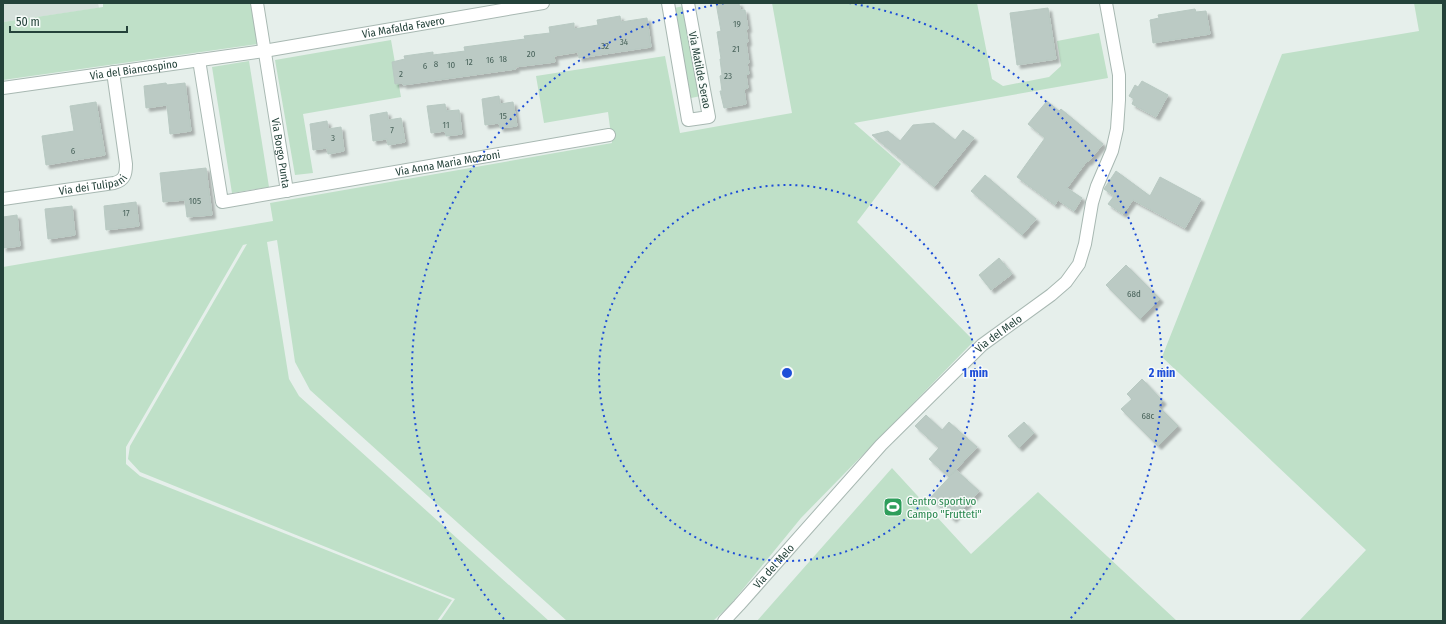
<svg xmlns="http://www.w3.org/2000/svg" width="1446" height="624" font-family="'Fira Sans Condensed',sans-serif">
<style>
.built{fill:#d4dfda}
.green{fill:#bfe0c8}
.building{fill:#bbcac4;stroke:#b8c9c2;filter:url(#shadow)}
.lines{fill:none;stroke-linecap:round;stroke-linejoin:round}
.minor-casing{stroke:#a8b8b2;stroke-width:14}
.minor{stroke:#fff;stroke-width:12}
.ring{fill:none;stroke:#1d4ed8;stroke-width:2;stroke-dasharray:2 4}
.labels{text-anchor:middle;stroke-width:3;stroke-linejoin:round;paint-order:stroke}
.number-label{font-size:9px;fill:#4a645c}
.street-label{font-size:11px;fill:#24423a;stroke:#f7fbf9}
.leisure-label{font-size:11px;fill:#27864d;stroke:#f7fbf9;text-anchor:start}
.centre{fill:#1d4ed8;stroke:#f7fbf9;stroke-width:2}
.ring-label{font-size:12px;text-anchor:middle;font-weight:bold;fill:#1d4ed8;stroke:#f7fbf9;stroke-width:3;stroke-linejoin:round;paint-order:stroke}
</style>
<defs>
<filter id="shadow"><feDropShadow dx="3.5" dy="3.5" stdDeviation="1" flood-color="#0004"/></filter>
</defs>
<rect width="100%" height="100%" fill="#e6efeb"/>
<polygon class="built" points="3,3 98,3 99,8 3,22"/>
<g class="green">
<polygon points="103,3 253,3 258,44 3,80 3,22 103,7"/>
<polygon points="772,3 977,3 992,79 1003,86 1049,77 1061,66 1057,41 1099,33 1108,78 854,123 901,164 857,222 974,341 801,518 730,605 713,621 567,621 310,390 295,362 277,240 267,242 289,379 299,396 549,621 440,621 455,599 140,472 128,459 130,446 247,244 243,245 126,447 126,464 140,476 452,600 437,621 3,621 3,267 273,221 270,203 612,143 608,112 544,123 536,76 665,56 680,133 792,113"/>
<polygon points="1414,3 1443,3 1443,621 1299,621 1366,550 1162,357 1282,54 1419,31"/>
<polygon points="684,6 701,96 691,98 674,8"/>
<polygon points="391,40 401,97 303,114 313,173 295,175 275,60"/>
<polygon points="249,61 269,187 232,193 212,67"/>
<polygon points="892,468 971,554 1038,492 1177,621 757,621"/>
</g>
<g class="building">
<polygon points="716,3 739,3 740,10 745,10 748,29 746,29 748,42 746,43 749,63 747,63 749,74 746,75 748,88 744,89 746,104 724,108 720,91 722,91 720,76 722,75 720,59 721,59 717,32 721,31"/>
<polygon points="1048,8 1056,59 1017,65 1010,13"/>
<polygon points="1195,9 1196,12 1206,11 1210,34 1153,43 1150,20 1159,18 1158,15"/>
<polygon points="620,16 621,22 647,18 651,47 579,58 578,52 554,56 555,62 515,67 516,69 403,85 403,83 395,84 392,62 405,59 404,56 433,52 433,55 465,51 464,47 525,39 524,36 550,33 549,27 574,23 574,29 598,25 597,20"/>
<polygon points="1142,81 1168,95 1156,117 1132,104 1134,99 1129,96 1135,85 1138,87"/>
<polygon points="166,83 167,85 185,83 191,131 170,134 167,105 146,108 144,86"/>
<polygon points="499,96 500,104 513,102 517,126 500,128 499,123 485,125 482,99"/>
<polygon points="1047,101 1059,111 1061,109 1103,144 1088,162 1087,161 1067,188 1082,198 1074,211 1058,200 1055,205 1017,177 1045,138 1028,124"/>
<polygon points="96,102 105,155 46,165 42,136 74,131 70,106"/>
<polygon points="445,104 446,111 459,110 462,134 446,136 445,131 431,133 427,106"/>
<polygon points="387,112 388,120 401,118 405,142 388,145 387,139 373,141 370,115"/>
<polygon points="327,121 328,129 341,127 344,151 328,154 327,148 313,150 310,124"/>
<polygon points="934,123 955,140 963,130 974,138 934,187 872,135 888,131 900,141 913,125"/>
<polygon points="206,168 212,215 187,217 185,200 163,202 160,173"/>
<polygon points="1116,171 1150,196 1160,177 1201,199 1185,228 1133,200 1123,214 1108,204 1114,196 1104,189"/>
<polygon points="985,175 1036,219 1022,235 971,191"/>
<polygon points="136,202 139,226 106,230 104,206"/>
<polygon points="72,206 75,235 48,239 45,209"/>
<polygon points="17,215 20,246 3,248 3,217"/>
<polygon points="999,258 1012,274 991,290 979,275"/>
<polygon points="1126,265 1160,299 1140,319 1106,285"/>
<polygon points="1142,379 1163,401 1158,406 1178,426 1158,446 1121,409 1132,399 1127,394"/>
<polygon points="926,415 942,430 949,422 977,447 949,477 929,459 939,448 915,426"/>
<polygon points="1024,422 1034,433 1019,448 1008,436"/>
<polygon points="956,470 979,491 953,519 930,498"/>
</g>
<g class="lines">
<defs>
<g id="minor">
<path id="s1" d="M257 3 287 191"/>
<polyline points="668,3 688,120 709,117 688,3"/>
<path id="s2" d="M199 60 222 202 609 135"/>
<path id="s3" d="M3 88 264 51 543 3"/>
<path id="s4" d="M3 199 114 183C125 180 126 174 126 164L113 72"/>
<path id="s5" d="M724 621 739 605 881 445 982 345 1051 295 1066 282 1079 264 1085 244 1092 203 1097 186 1112 151 1117 129 1119 100V75L1106 3"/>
</g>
</defs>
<use href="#minor" class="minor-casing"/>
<use href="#minor" class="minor"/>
</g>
<g class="ring">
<circle cx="787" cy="373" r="188"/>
<path d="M504 619A375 375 0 0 1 725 3M849 3A375 375 0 0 1 1070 619"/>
</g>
<defs>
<symbol id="stadium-square" viewBox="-11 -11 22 22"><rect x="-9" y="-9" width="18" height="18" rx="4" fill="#2e9e5b" stroke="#f7fbf9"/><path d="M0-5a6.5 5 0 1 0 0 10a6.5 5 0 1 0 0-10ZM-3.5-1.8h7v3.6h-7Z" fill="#fff"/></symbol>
</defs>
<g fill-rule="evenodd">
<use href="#stadium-square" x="882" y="496" width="22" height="22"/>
</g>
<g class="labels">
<g class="number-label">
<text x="737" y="27">19</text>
<text x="624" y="45">34</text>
<text x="605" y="49">32</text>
<text x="736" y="52">21</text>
<text x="531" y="57">20</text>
<text x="503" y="62">18</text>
<text x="490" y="63">16</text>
<text x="469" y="65">12</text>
<text x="436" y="67">8</text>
<text x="451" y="68">10</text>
<text x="425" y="69">6</text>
<text x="401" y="77">2</text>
<text x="728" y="79">23</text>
<text x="503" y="119">15</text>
<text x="446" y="128">11</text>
<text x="392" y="133">7</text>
<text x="333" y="141">3</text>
<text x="73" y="154">6</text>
<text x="195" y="204">105</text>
<text x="126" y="216">17</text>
<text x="1134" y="297">68d</text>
<text x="1148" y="419">68c</text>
</g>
<g class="street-label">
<text dy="4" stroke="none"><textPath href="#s3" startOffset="405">Via Mafalda Favero</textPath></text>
<text dy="4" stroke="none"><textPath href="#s3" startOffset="132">Via del Biancospino</textPath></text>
<text transform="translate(700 70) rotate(79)" y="4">Via Matilde Serao</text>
<text dy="4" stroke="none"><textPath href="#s1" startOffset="152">Via Borgo Punta</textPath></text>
<text dy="4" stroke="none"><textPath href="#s2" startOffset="373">Via Anna Maria Mozzoni</textPath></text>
<text dy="4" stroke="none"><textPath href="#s4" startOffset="91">Via dei Tulipani</textPath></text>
<text dy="4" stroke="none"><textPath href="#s5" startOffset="398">Via del Melo</textPath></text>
<text dy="4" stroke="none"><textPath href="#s5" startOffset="74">Via del Melo</textPath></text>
</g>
<g class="leisure-label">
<text x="907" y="505">Centro sportivo<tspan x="907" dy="13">Campo "Frutteti"</tspan></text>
</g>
</g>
<circle cx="787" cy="373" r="6" class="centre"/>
<g class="ring-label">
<text x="975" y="377">1 min</text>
<text x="1162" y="377">2 min</text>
</g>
<rect width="1446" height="624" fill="none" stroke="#24423a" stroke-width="8"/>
<path d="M10 26v6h117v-6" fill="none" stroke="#24423a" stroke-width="2"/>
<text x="16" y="26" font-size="12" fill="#24423a" stroke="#f7fbf9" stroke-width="3" paint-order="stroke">50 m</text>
</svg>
